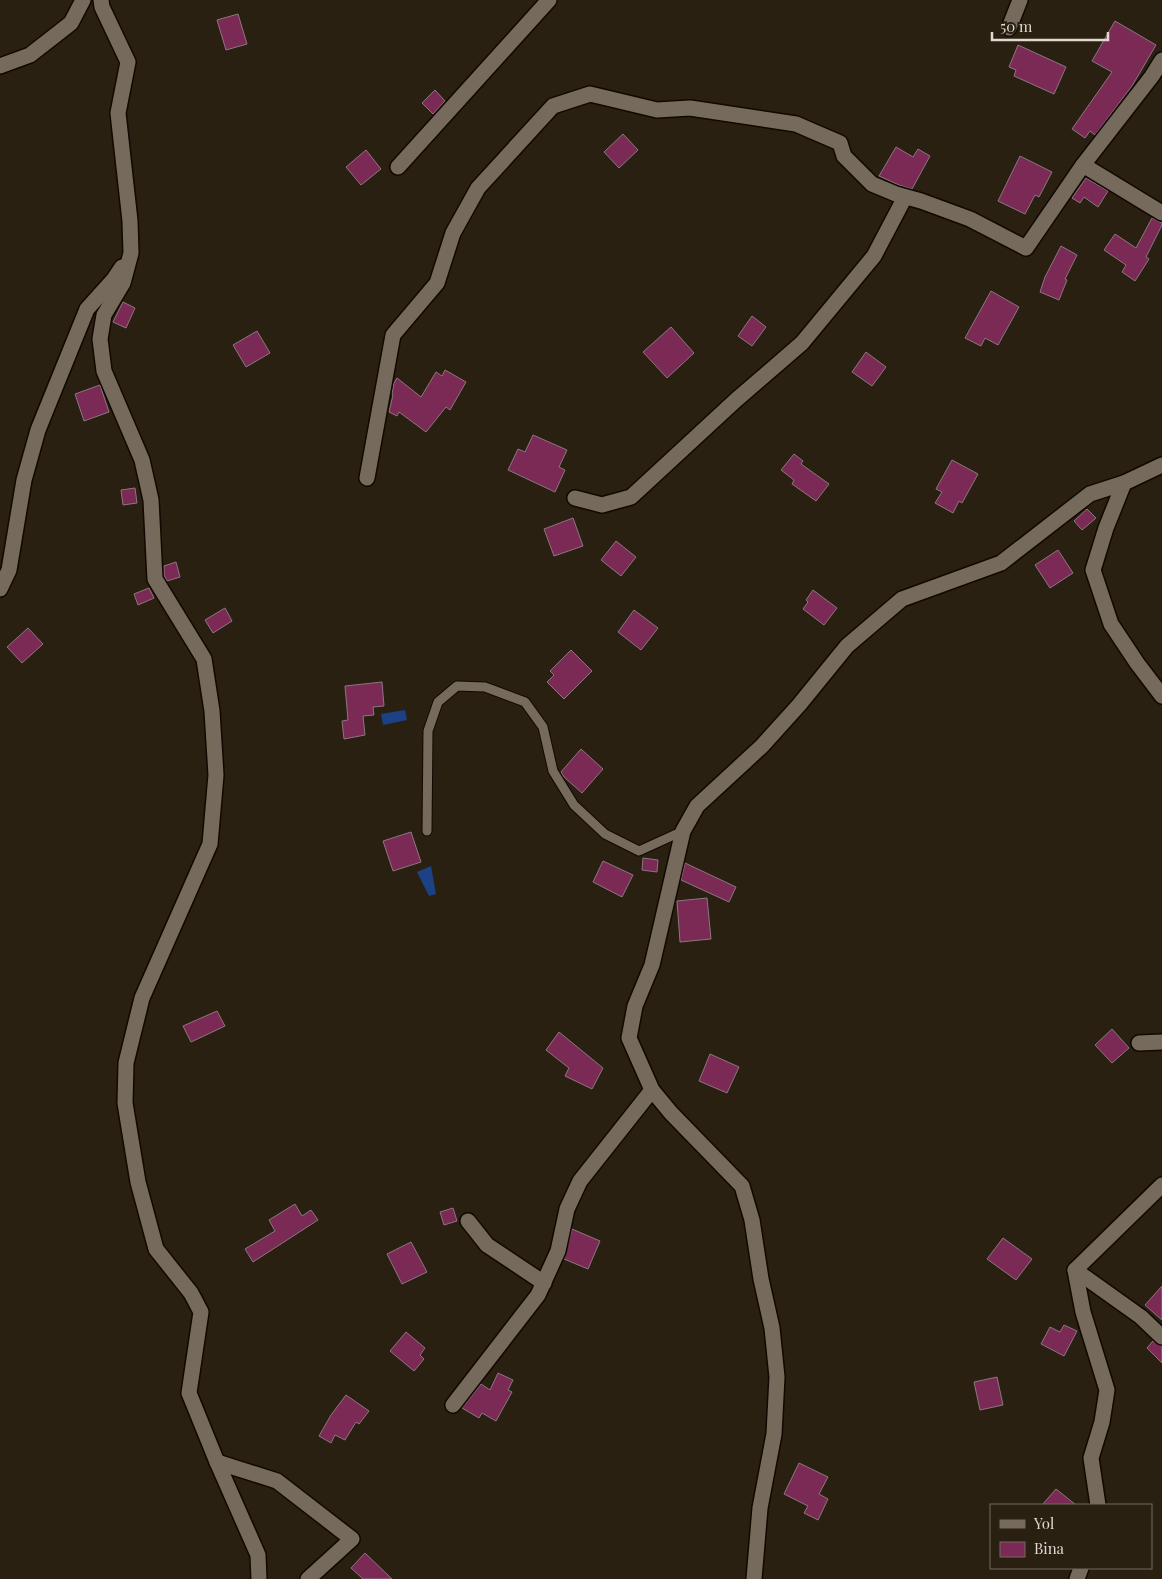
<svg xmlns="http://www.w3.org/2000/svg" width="1162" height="1579" font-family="'Playfair Display',serif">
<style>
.water{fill:#1c4185}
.building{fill:#7b2a55;stroke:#8b777f}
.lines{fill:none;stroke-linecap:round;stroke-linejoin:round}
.lane-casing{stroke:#110901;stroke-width:11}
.street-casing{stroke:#110901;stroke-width:18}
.lane{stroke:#756a5b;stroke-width:9}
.street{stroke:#756a5b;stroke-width:15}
</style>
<rect width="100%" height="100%" fill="#292012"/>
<g class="water">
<polygon points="405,710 407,720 383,725 381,714"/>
<polygon points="431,866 436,894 429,896 417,872"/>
</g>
<g class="building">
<polygon points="238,14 247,44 226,50 217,20"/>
<polygon points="1115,21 1156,45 1132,86 1095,135 1090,131 1085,138 1072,129 1112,72 1092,61"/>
<polygon points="1018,45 1066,67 1054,94 1014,76 1016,70 1009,67"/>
<polygon points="435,90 445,101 433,114 422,103"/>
<polygon points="623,134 638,150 619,168 604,152"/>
<polygon points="896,147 913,157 918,149 930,156 912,189 899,185 879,176"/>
<polygon points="366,150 381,169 361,185 346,167"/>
<polygon points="1020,156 1052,172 1039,197 1035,195 1025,214 998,201"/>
<polygon points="1086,178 1108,191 1098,207 1084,197 1080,203 1072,198"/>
<polygon points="1152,218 1162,223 1162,225 1146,257 1149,259 1135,281 1122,272 1126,265 1104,250 1115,234 1136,248"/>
<polygon points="1061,246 1077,255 1065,279 1067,280 1059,300 1040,292 1045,277"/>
<polygon points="991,291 1019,307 998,345 985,338 981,346 965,338"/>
<polygon points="123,302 135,308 126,328 113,322"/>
<polygon points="752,316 766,327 752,346 738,336"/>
<polygon points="671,327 694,353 667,378 643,352"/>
<polygon points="257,331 270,353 246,367 233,345"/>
<polygon points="866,352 886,367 872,386 852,372"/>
<polygon points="445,370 466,382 450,410 446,407 426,432 399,412 397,416 389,412 393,395 392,394 394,383 397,378 421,397 436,372 442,376"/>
<polygon points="100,385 109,412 84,421 75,394"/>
<polygon points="533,435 567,450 559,467 565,470 555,492 508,470 518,449 525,452"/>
<polygon points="794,454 803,461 801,464 829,484 816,501 792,484 794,480 781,470"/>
<polygon points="952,460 978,474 962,503 959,501 953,513 935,503 942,492 936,489"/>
<polygon points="135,488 137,503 123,505 121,490"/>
<polygon points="1087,509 1096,518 1082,530 1074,521"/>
<polygon points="573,518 583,546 554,556 544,529"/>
<polygon points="616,541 636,557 621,576 601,560"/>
<polygon points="1058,550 1073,573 1050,588 1035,565"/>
<polygon points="176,562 180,577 167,581 164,575 164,566"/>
<polygon points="149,588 154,598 138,605 134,594"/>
<polygon points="813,590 837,608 824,625 803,609 808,602 806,600"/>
<polygon points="225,608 232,621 213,633 205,620"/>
<polygon points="634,610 658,628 641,650 618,632"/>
<polygon points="28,628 43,644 22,663 7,647"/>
<polygon points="571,650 592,671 564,699 547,682 554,675 550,671"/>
<polygon points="382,682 384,706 373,707 374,715 363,716 365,735 344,739 342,721 348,720 345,686"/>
<polygon points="581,749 603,769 582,793 564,777 561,772"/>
<polygon points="411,832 421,862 393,871 383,841"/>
<polygon points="643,858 658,860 657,872 642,870"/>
<polygon points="603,861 633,875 622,897 593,882"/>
<polygon points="685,863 736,887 729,902 681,880"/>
<polygon points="707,898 711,939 680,942 677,901"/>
<polygon points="217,1011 225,1026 191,1042 183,1026"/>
<polygon points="1112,1029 1129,1048 1112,1063 1095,1045"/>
<polygon points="559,1032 603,1068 592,1089 565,1076 569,1068 546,1050"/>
<polygon points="710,1054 739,1067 727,1093 699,1081"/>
<polygon points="295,1204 302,1216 311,1210 318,1220 253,1262 245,1249 275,1231 269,1220"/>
<polygon points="453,1208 457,1221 444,1225 440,1212"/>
<polygon points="572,1229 600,1241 588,1269 564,1259"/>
<polygon points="1003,1238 1032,1259 1016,1280 987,1259"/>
<polygon points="411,1242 427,1272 402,1284 387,1254"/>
<polygon points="1162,1286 1162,1320 1145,1305"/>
<polygon points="1064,1325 1077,1331 1064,1356 1041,1344 1050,1327 1060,1332"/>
<polygon points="406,1332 425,1348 420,1355 424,1359 414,1371 390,1351"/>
<polygon points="1153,1341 1162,1346 1162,1363 1147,1348"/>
<polygon points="498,1373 513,1380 508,1390 512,1392 496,1421 482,1413 479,1418 462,1408 481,1384 490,1390"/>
<polygon points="997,1377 1003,1405 980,1410 974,1382"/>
<polygon points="346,1395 369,1411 359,1424 356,1422 345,1440 335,1435 331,1443 319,1436 331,1415"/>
<polygon points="799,1463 828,1477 819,1494 828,1499 818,1520 804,1513 808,1506 784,1494"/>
<polygon points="1056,1489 1076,1505 1042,1505"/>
<polygon points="365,1553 392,1579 363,1579 351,1568"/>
</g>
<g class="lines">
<defs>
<polyline id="lane" points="427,831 428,731 438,702 457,686 485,687 525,702 543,727 553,771 574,805 605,834 639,851 683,831"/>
<g id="street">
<polyline points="101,0 102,7 128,62 118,113 130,221 131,253 123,283 104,315 100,339 104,371 142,460 151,500 155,579 204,659 212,711 216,775 210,844 142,998 126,1063 125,1103 138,1182 156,1249 191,1293 201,1312 189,1393 217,1462 258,1555 259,1579"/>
<polyline points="1009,28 1020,0"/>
<polyline points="0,66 30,55 71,23 83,0"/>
<polyline points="1083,165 1162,213"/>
<polyline points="398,167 549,0"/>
<polyline points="367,478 393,335 437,283 453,233 478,188 553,106 590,94 657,110 690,108 796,124 840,143 844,156 872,184 896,194 921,201 970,219 1026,248 1083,165 1152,76 1162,60"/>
<polyline points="1124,483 1106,528 1093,570 1111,624 1137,663 1162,696"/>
<polyline points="575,498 602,505 631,497 736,400 802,343 874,256 905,197"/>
<polyline points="0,589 9,570 24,480 38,430 87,309 114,279 122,267"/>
<polyline points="1139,1043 1162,1042"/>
<polyline points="1162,1185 1075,1270 1141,1317 1162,1337"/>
<polyline points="468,1221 487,1245 544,1283"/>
<polyline points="1075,1270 1083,1312 1107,1390 1102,1422 1091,1458 1098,1505"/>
<polyline points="453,1405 538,1295 558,1251 567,1209 580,1181 652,1090"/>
<polyline points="217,1462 277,1481 352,1539 308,1579"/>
<polyline points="754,1579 760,1508 774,1434 777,1377 772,1328 761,1279 752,1220 742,1186 671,1113 652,1090 629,1038 635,1006 652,965 683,831 697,806 762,746 799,705 847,646 902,599 1001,563 1090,494 1124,483 1162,465"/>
<polyline points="1077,1579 1081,1568"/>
</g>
</defs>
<use href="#lane" class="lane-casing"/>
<use href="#street" class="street-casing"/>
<use href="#lane" class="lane"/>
<use href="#street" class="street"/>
</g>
<rect x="990" y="1504" width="162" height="65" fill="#292012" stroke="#726a5e"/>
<rect x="1000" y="1520" width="25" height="8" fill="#756a5b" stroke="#726a5e"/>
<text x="1034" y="1529" font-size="15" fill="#dfd9d0">Yol</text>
<rect x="1000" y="1542" width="25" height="15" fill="#7b2a55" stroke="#726a5e"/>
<text x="1034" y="1554" font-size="15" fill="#dfd9d0">Bina</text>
<path d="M992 32v8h116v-8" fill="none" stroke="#dfd9d0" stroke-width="2.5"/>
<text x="1000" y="32" font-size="15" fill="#dfd9d0" stroke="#292012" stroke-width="4" paint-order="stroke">50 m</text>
</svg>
